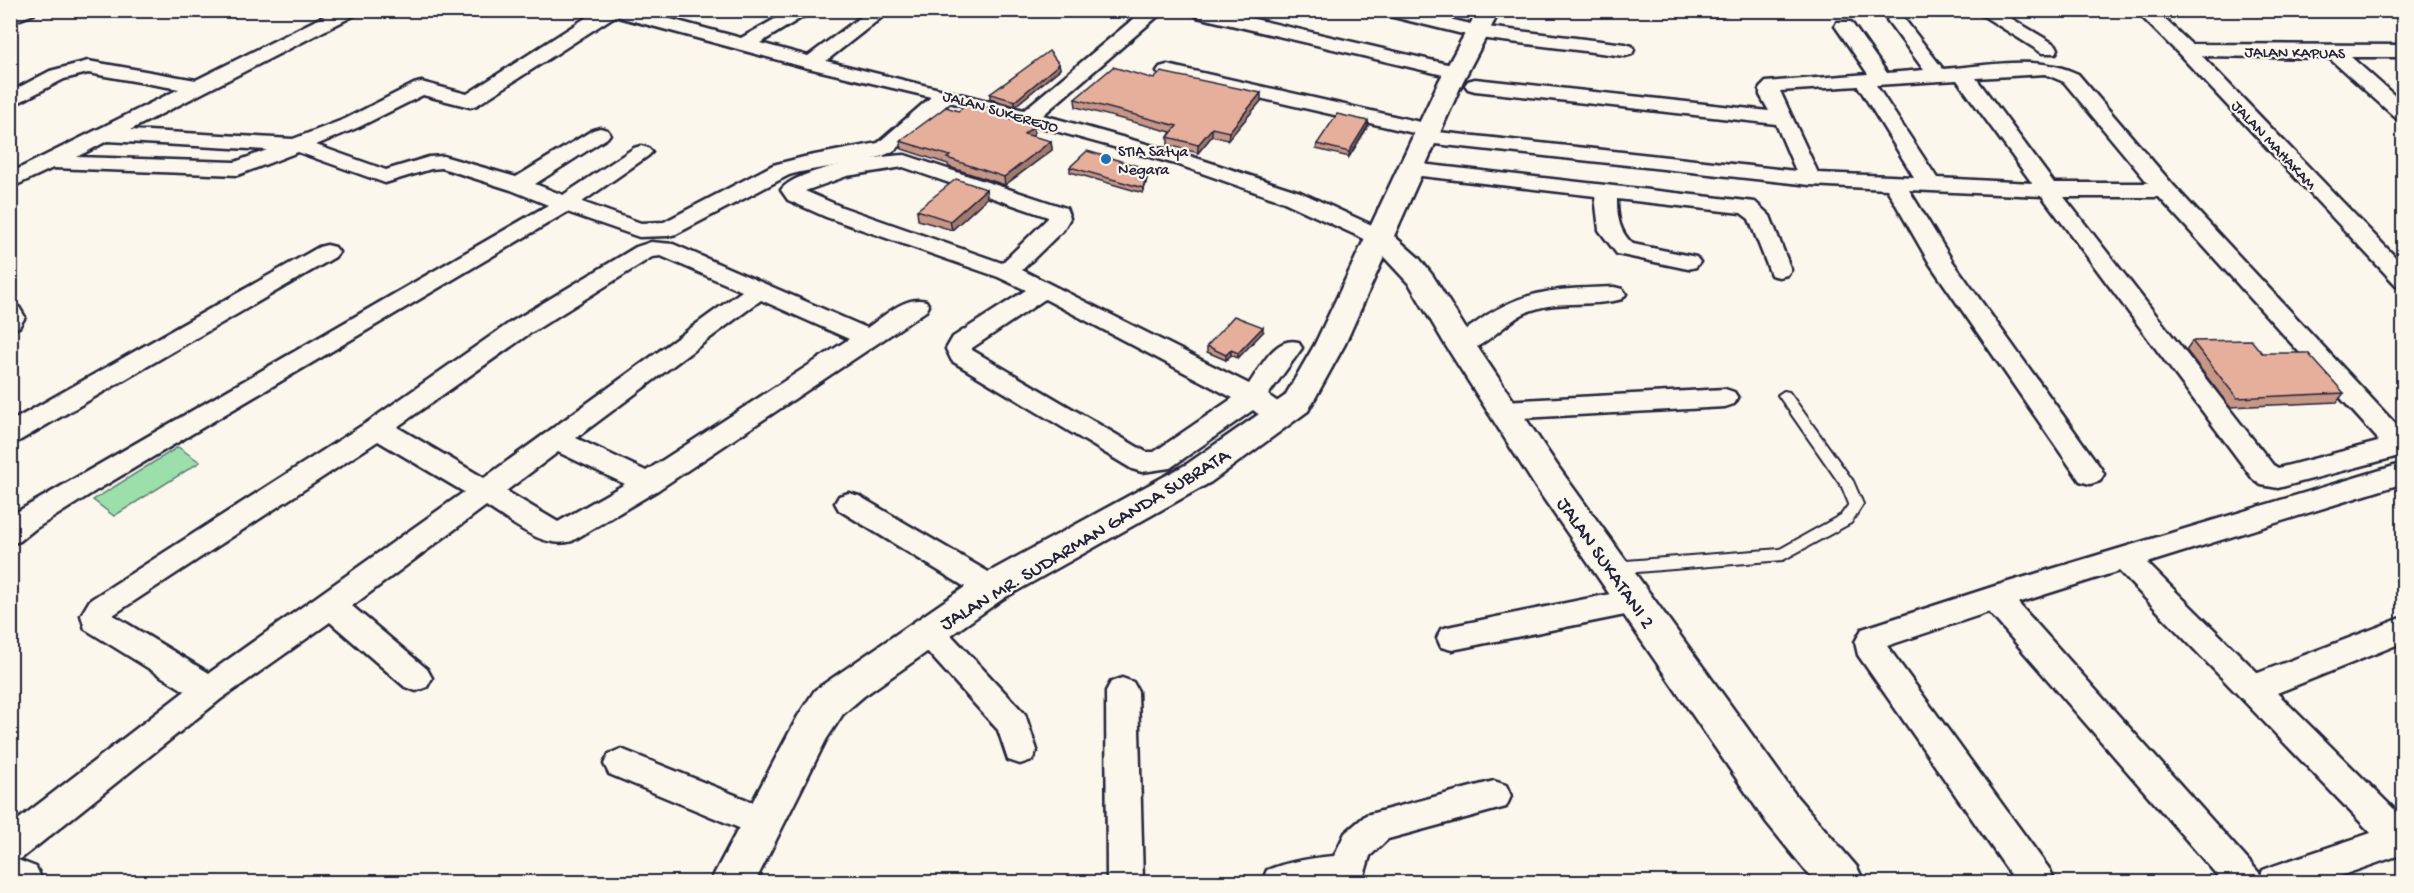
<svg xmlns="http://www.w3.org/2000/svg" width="2414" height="893" font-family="'Gochi Hand',sans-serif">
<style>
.green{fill:#9cdfab;stroke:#5f8073;stroke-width:1.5}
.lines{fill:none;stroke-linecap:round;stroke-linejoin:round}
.service-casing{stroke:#22223b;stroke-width:4}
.minor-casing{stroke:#22223b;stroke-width:5}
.tertiary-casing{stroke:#22223b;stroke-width:5}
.secondary-casing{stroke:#22223b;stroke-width:5}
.service{fill:#fbf7ec;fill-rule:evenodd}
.minor{fill:#fbf7ec;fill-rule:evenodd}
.tertiary{fill:#fbf7ec;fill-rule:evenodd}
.secondary{fill:#fbf7ec;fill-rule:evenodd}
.wall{fill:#c69686;stroke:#22223b;stroke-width:1.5}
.shaded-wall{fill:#a17a6d;stroke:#22223b;stroke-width:1.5}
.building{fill:#e6af9c;stroke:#22223b;stroke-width:1.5}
.poi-dot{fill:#1f6fb2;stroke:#fbf7ec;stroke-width:2}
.labels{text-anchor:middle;stroke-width:4.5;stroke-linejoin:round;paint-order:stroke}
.far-street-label{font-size:16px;fill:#22223b;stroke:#fbf7ec}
.far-poi-label{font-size:16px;fill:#22223b;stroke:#fbf7ec;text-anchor:start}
.street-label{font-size:20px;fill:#22223b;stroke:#fbf7ec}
</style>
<rect width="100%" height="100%" fill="#fbf7ec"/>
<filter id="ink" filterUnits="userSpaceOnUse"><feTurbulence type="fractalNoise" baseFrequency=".0167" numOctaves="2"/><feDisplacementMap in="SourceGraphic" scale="12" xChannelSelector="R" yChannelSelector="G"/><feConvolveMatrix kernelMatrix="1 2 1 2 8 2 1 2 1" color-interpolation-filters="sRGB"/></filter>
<g filter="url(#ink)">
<polygon class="green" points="178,447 200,462 114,516 93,500"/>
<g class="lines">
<defs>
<polygon id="service" points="1784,391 1789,392 1853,481 1863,504 1851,523 1783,560 1613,574 1608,572 1606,568 1608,564 1613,562 1780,549 1841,515 1849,504 1842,487 1778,395"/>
<g id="minor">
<polygon points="13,10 37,10 34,14 18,20 10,17"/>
<path d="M336 10H360L357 14 130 130 293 139 345 119 414 84 421 82 467 94 598 10H637L741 38 791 10H814L760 43 808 56 870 10H891L826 61 1024 110 1144 10H1165L1043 115 1193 157 1300 192 1387 232 1390 237 1387 242 1379 244 1371 242 1284 202 1179 165 950 102C932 117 912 139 893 151 869 165 818 166 789 175L676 234 668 236 639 237 567 212 97 490 35 529 20 541 10 544V517L15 513 548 205 511 190 442 168 431 169 385 183 298 152 238 175 53 168 10 188V173L179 89 88 73 64 79 10 107V92L50 71 88 61 196 80ZM615 16 804 67 931 97 878 143 804 157 773 165 664 222 641 223 582 202 648 156 652 152 648 148 641 146 634 148 563 195 535 184 607 138 610 134 607 130 600 128 593 130 516 177 443 156 429 157 386 170 316 145 359 127 423 95 470 107 477 105ZM107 141 267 150 235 162 77 157Z"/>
<polygon points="1196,10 1216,10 1456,66 1463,68 1466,72 1463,76 1456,78 1197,17 1194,13"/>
<polygon points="1378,10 1412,10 1479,26 1625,44 1632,46 1634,50 1632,54 1625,56 1479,38 1381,14"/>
<path d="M1679 10H1733C1725 18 1687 18 1679 10Z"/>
<polygon points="1974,10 1997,10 2056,45 2058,49 2056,53 2042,53"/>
<polygon points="2135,10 2155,10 2191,44 2404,45 2404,57 2351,57 2404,104 2404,121 2397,119 2329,58 2202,56 2404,266 2404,287 2396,285 2179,54"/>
<path d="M1896 14 1902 16 1943 69C1987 66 2037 54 2078 74L2173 185 2399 428C2405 438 2405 447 2399 456L2278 488 2261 485 2253 479 2042 196 1909 190 1953 262 2100 467 2104 474 2100 481 2090 484 2080 481 1930 264 1887 189 1810 185 1426 143 1419 141 1416 137 1418 134 1167 77 1160 75 1157 71 1160 67 1167 65 1429 124 1436 126 1439 130 1438 132 1796 171 1776 124 1475 91 1468 89 1465 85 1468 81 1475 79 1769 111 1760 95V88L1766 82 1868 74 1835 26 1837 22H1851L1887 73 1924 70 1887 20 1890 16ZM2045 74 2064 82 2148 183H2054L1976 78ZM1957 80 2032 183 1937 178 1876 85ZM1858 86 1914 177 1818 173 1780 91ZM2064 197H2159L2377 438 2378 442 2278 468 2273 465Z"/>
<path d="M905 155 1066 208 1070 218 1063 230 1022 270 1249 384C1261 367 1275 336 1298 342L1302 348 1268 395 1289 410 1293 416 1289 422C1274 427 1265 419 1253 410L1170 468 1142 472 1132 469 952 361 946 349 953 337 1026 290 998 277 826 217 788 200 781 190C796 169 879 156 905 155ZM903 167 1048 217V218L1002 263 842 207 805 191 847 176ZM1045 299 1233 398 1154 452H1146L972 350V348Z"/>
<path d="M1412 163 1755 202 1770 216 1791 270 1787 275 1779 277 1771 275 1749 219 1741 213 1617 199C1617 216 1619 232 1633 244L1696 257 1700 262 1696 267 1688 269 1617 254 1599 230 1595 196 1404 174 1401 169 1404 164Z"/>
<path d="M651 242 673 244 867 328C883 317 905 295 926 301L929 306 926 311 658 490 572 541C542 550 511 521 486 506L352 606 427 669 432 678 427 687 416 691 405 687 330 622 221 699 22 858 10 863V826L185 691 85 629 81 615 90 600 369 421 508 324 636 247ZM661 256 742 291 484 478 397 427 526 336 652 257ZM761 300 849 339 646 471 576 438ZM378 441 464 492 209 673 113 615ZM558 452 625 484 558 522 506 491Z"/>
<polygon points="327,245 335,247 339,252 335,257 19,441 10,443 10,422 319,247"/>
<path d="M1614 287 1622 289 1626 294 1622 299C1590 308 1554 298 1523 314 1502 325 1475 358 1452 352L1449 346C1454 337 1464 331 1473 325 1521 289 1556 289 1614 287Z"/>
<polygon points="10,304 19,307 25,317 19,327 10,329"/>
<polygon points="1725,389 1734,392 1738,398 1734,404 1725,407 1503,419 1494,416 1490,410 1494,404 1503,401"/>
<path d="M2404 463V483L2147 563 2258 673 2404 617V642L2277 693 2404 819V859L2397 856 2323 882H2223L1989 612 1887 646 2050 870 2055 882H2016L1858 655 1855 642 1862 629 1995 586ZM2119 571 2371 833 2276 865 2263 870 2261 875 2018 603Z"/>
<polygon points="849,493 859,496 1002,580 1006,588 1002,596 991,600 980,596 839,510 835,503 839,496"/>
<polygon points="1635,589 1646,593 1650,601 1646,609 1635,613 1452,650 1441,647 1437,638 1441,629 1452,626"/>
<polygon points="928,619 939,622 1025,714 1037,750 1032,760 1020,764 1008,760 998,730 917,640 913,631 917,622"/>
<polygon points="1122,678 1133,682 1138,691 1143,882 1107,882 1106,691 1111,682"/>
<polygon points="621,749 775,811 780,822 775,833 763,838 609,774 604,764 609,754"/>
<path d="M1494 781 1506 785 1511 796 1506 807 1388 839 1370 856 1362 882H1262L1267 870C1290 861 1311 858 1334 856L1345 833 1366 815Z"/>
</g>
<polygon id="tertiary" points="1478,10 1500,10 1463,81 1394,236 1419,258 1433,276 1474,342 1559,468 1797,797 1857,867 1864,882 1815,882 1767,823 1535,486 1446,346 1410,285 1384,257 1345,344 1308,411 1211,482 1004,598 864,696 843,714 826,740 755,882 710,882 798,716 815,690 978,578 1187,464 1285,396 1315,344 1439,81"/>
<polygon id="secondary" points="10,857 36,867 43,882 10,882"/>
</defs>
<use href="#service" class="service-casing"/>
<use href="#minor" class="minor-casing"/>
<use href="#tertiary" class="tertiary-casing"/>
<use href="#secondary" class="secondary-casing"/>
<use href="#service" class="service"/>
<use href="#minor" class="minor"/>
<use href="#tertiary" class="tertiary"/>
<use href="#secondary" class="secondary"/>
</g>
<g class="wall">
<polygon points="1774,10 1808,10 1807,12 1775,12"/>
<polygon points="1059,64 1060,69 1015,106 990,99 990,94"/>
<polygon points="1154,79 1261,101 1228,140 1212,136 1198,153 1168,145 1168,137 1171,132 1076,107 1075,99"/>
<polygon points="999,110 1000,116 1034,134 1032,137 1051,141 1052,150 1005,185 949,167 948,164 902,149 900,141 958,111"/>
<polygon points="1368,121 1368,126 1349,157 1316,149 1317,144"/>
<polygon points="1070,167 1148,175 1143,193 1070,172"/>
<polygon points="986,189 987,198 952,230 918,220 917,210"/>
<polygon points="1263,332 1238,358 1231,355 1226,360 1207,352 1207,346"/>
<polygon points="2192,341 2262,353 2344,393 2337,402 2230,407 2186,350"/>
</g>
<g class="shaded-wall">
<polygon points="1059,64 1060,69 1015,106 1015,101"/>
<polygon points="1261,93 1261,101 1228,140 1229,132"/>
<polygon points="1368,121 1368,126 1349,157 1349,152"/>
<polygon points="1034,126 1034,134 1025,143 1024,134"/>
<polygon points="1212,128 1212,136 1198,153 1198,145"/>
<polygon points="1051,141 1052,150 1005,185 1004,177"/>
<polygon points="1148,169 1148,175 1143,193 1143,188"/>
<polygon points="986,189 987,198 952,230 950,221"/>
<polygon points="1263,327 1263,332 1238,358 1238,353"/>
<polygon points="1231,350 1231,355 1226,360 1226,355"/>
</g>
<g class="building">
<polygon points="1049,51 1059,64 1015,101 990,94"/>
<polygon points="1113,67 1154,79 1161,72 1261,93 1229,132 1212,128 1198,145 1168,137 1177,126 1075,99"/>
<polygon points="974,103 999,110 994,114 1034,126 1024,134 1051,141 1004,177 947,158 950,156 900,141 946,107 958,111 967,105 971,106"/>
<polygon points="1337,114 1368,121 1349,152 1317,144"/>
<polygon points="1087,151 1148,169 1143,188 1070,167"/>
<polygon points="956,179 986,189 950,221 917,210"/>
<polygon points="1234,316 1263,327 1238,353 1231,350 1226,355 1207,346"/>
<polygon points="2251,340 2262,353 2308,353 2344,393 2237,398 2192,341"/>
</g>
</g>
<circle class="poi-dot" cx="1106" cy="159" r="6"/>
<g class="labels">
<g class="far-street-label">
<text transform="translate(2295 51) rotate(1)" y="6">JALAN KAPUAS</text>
<text transform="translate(1001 110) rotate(16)" y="6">JALAN SUKEREJO</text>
<text transform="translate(2275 144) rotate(47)" y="6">JALAN MAHAKAM</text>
</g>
<g class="far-poi-label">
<text x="1118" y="156">STIA Satya<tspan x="1118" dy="18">Negara</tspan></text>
</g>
<g class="street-label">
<text transform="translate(1084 538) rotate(-31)" y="7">JALAN MR. SUDARMAN GANDA SUBRATA</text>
<text transform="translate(1607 562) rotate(55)" y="7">JALAN SUKATANI 2</text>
</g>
</g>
<rect width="2414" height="893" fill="none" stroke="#fbf7ec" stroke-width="36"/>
<rect x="18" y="18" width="2378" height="857" fill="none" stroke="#22223b" stroke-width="2" filter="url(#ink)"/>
</svg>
